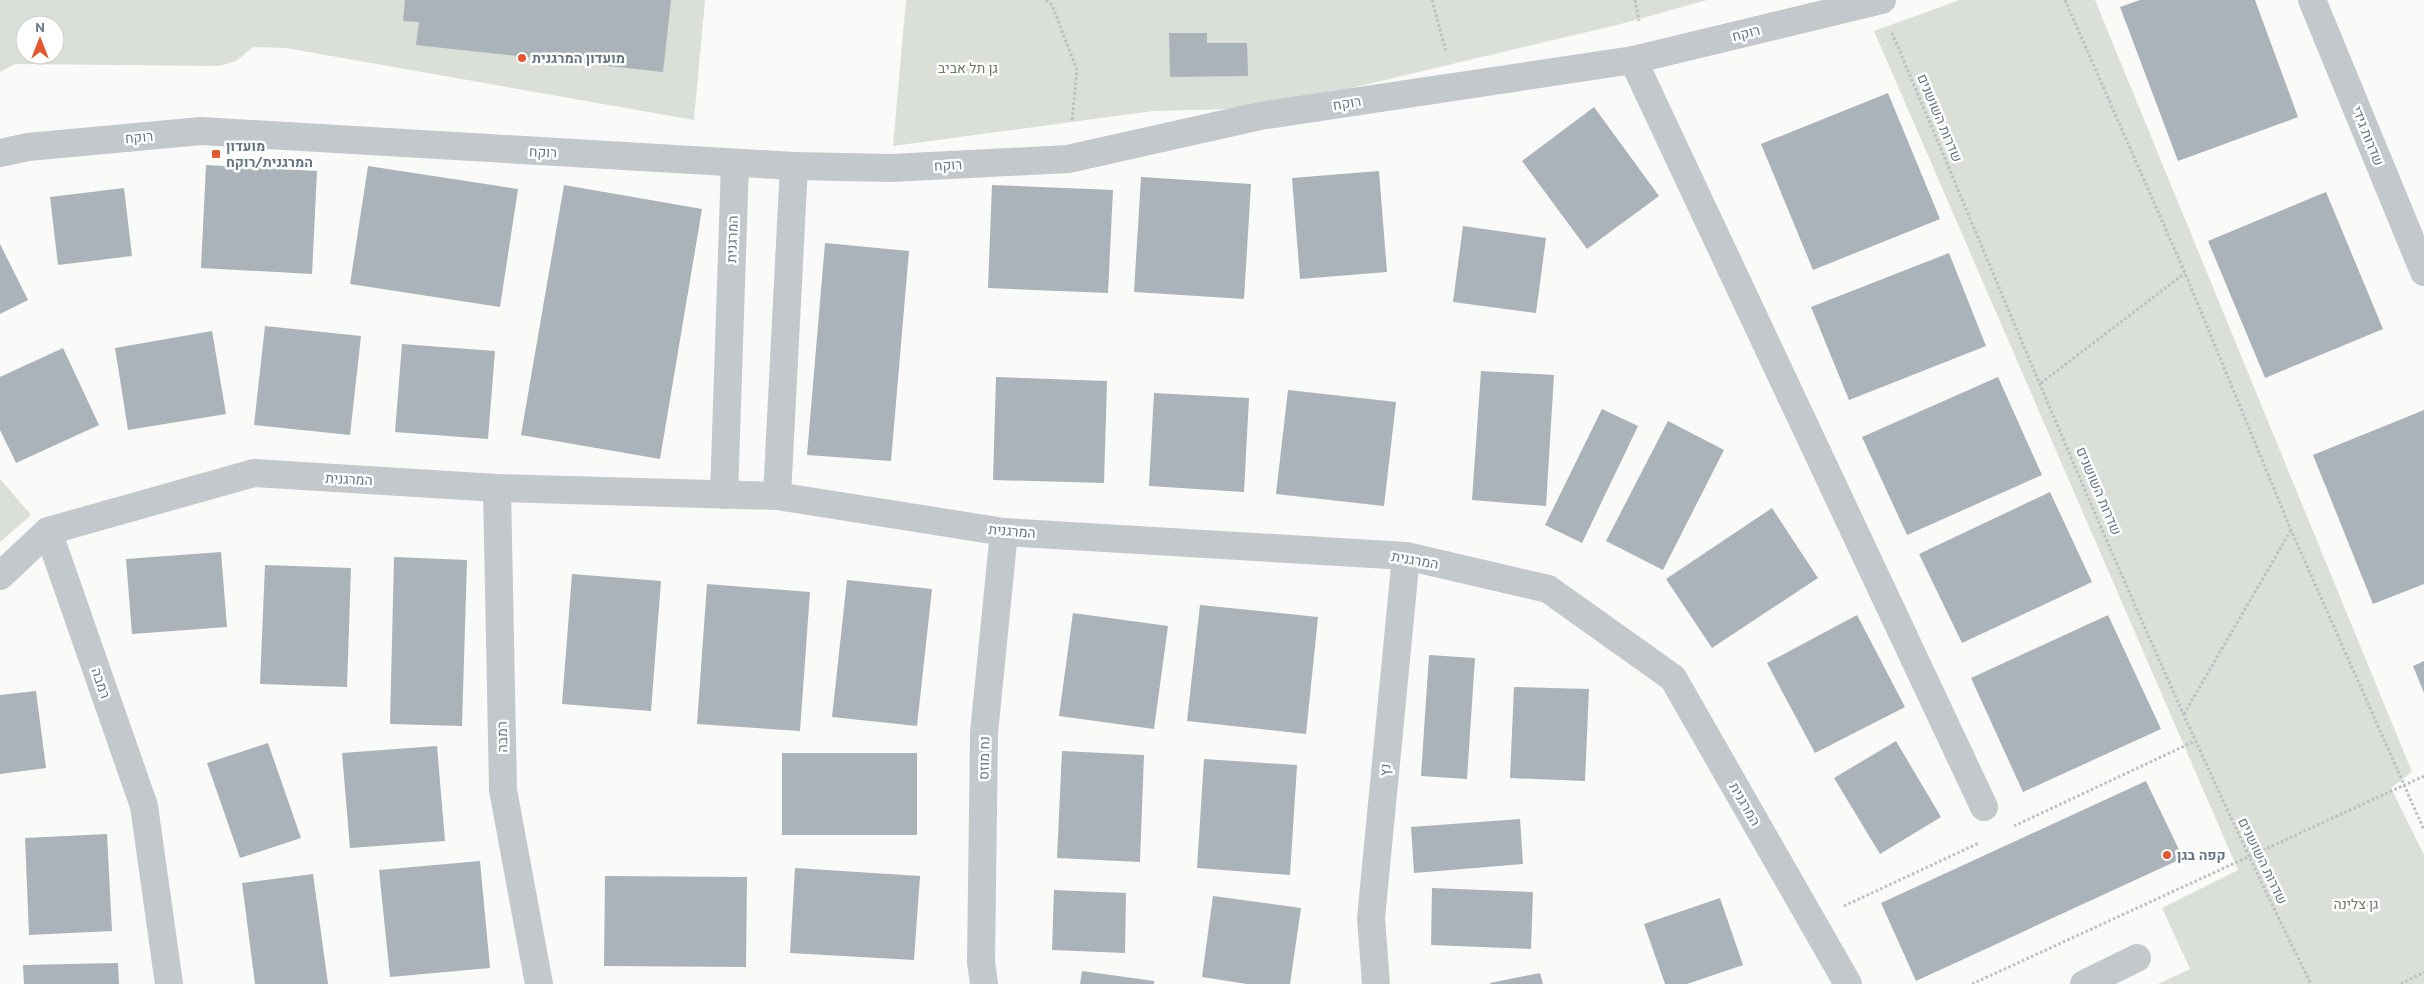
<svg xmlns="http://www.w3.org/2000/svg" width="2424" height="984" font-family="Overpass,Heebo,sans-serif">
<style>
.green{fill:#dadfd7;fill-rule:evenodd}
.building{fill:#aab3b9}
.lines{fill:none;stroke-linecap:round;stroke-linejoin:round}
.path{stroke:#bbbfc2;stroke-width:3;stroke-dasharray:2.5 2.5;stroke-linecap:butt}
.minor{stroke:#c3c8cc;stroke-width:28}
.poi-dot{fill:#e4572e;stroke:#fff;stroke-width:2}
.labels{text-anchor:middle;stroke-width:5;stroke-linejoin:round;paint-order:stroke}
.street-label{font-size:14px;fill:#657683;stroke:#fff}
.poi-label{font-size:14px;font-weight:bold;fill:#657683;stroke:#fff;text-anchor:start}
.park-label{font-size:14px;fill:#687a64;stroke:#fff}
</style>
<rect width="100%" height="100%" fill="#fafaf8"/>
<g class="green">
<path d="M0 0H705L694 120 286 48 253 47 236 61 219 66 15 64 0 72ZM25 25H55V55H25Z"/>
<polygon points="906,0 1707,0 1621,24 1267,108 1153,111 893,146"/>
<polygon points="1960,0 2095,0 2412,772 2391,788 2424,855 2424,984 2158,984 2190,969 2162,908 2238,870 1874,31"/>
<polygon points="0,479 31,515 0,542"/>
</g>
<g class="building">
<polygon points="405,0 671,0 663,72 416,45 419,22 403,21"/>
<polygon points="2140,0 2255,0 2298,117 2178,161 2120,7"/>
<polygon points="1169,33 1207,33 1207,43 1247,43 1248,76 1170,77"/>
<polygon points="1888,93 1940,219 1813,270 1761,144"/>
<polygon points="1594,107 1659,196 1587,249 1522,161"/>
<polygon points="206,165 317,171 312,274 201,268"/>
<polygon points="368,166 518,189 500,307 350,284"/>
<polygon points="1379,171 1387,272 1300,279 1292,178"/>
<polygon points="1141,177 1251,184 1244,299 1134,292"/>
<polygon points="564,185 702,209 660,459 521,435"/>
<polygon points="992,185 1113,190 1108,293 988,288"/>
<polygon points="124,188 132,256 58,265 50,197"/>
<polygon points="2326,192 2383,329 2265,378 2208,241"/>
<polygon points="1463,226 1546,238 1536,313 1453,302"/>
<polygon points="825,243 909,251 891,461 807,455"/>
<polygon points="0,244 28,300 0,314"/>
<polygon points="1949,253 1986,346 1849,400 1811,307"/>
<polygon points="265,326 361,336 350,435 254,425"/>
<polygon points="212,331 226,414 128,430 115,348"/>
<polygon points="402,344 495,351 488,439 395,432"/>
<polygon points="63,348 99,425 16,463 0,430 0,377"/>
<polygon points="1481,371 1554,375 1546,506 1472,500"/>
<polygon points="996,377 1107,381 1104,483 993,480"/>
<polygon points="1998,377 2042,475 1907,535 1862,437"/>
<polygon points="1288,390 1396,402 1384,506 1276,494"/>
<polygon points="1154,393 1249,398 1244,492 1149,486"/>
<polygon points="1602,409 1638,426 1582,543 1545,525"/>
<polygon points="2424,410 2424,584 2373,604 2313,455"/>
<polygon points="1668,421 1724,450 1663,570 1606,541"/>
<polygon points="2050,492 2092,582 1962,643 1919,554"/>
<polygon points="1772,508 1818,578 1712,648 1666,579"/>
<polygon points="221,552 227,627 132,634 126,559"/>
<polygon points="394,557 467,560 462,726 390,724"/>
<polygon points="265,565 351,568 347,687 260,684"/>
<polygon points="572,574 661,581 651,711 562,704"/>
<polygon points="847,580 932,589 917,726 832,717"/>
<polygon points="707,584 810,592 800,731 697,724"/>
<polygon points="1200,605 1318,617 1306,734 1187,721"/>
<polygon points="1073,613 1168,626 1154,729 1059,716"/>
<polygon points="1857,615 1905,707 1815,753 1767,663"/>
<polygon points="2108,615 2161,729 2023,792 1971,678"/>
<polygon points="1429,655 1475,658 1467,779 1421,776"/>
<polygon points="2424,661 2424,693 2413,666"/>
<polygon points="1514,687 1589,689 1585,781 1510,778"/>
<polygon points="36,691 46,768 0,774 0,695"/>
<polygon points="1896,741 1941,817 1880,854 1834,778"/>
<polygon points="268,743 301,838 240,858 207,763"/>
<polygon points="437,746 445,841 350,848 342,753"/>
<polygon points="1062,751 1144,755 1140,862 1057,858"/>
<rect x="782" y="753" width="135" height="82"/>
<polygon points="1204,759 1297,765 1290,875 1197,868"/>
<polygon points="2146,781 2183,858 1916,981 1881,903"/>
<polygon points="1520,819 1523,864 1414,873 1411,827"/>
<polygon points="107,834 112,931 29,935 25,838"/>
<polygon points="480,861 490,968 390,977 379,870"/>
<polygon points="795,868 920,876 914,960 790,953"/>
<polygon points="313,874 328,984 255,984 242,883"/>
<polygon points="605,876 747,877 746,967 604,966"/>
<polygon points="1432,888 1533,892 1531,949 1431,945"/>
<polygon points="1054,890 1126,893 1125,953 1052,950"/>
<polygon points="1213,896 1301,908 1290,984 1247,984 1202,977"/>
<polygon points="1720,898 1743,965 1687,984 1665,984 1644,924"/>
<polygon points="118,963 119,984 24,984 23,965"/>
<polygon points="1082,971 1154,981 1154,984 1080,984"/>
<polygon points="1540,973 1543,984 1490,984 1490,983"/>
</g>
<g class="lines">
<g class="path">
<polyline points="1046,0 1052,5 1077,70 1072,121"/>
<polyline points="1432,0 1446,52"/>
<polyline points="1635,0 1639,21"/>
<polyline points="2065,0 2185,273 2291,530 2424,830"/>
<path d="M1892 33C2027 352 2157 674 2311 984"/>
<polyline points="2041,383 2185,273"/>
<polyline points="2184,714 2291,530"/>
<polyline points="2014,826 2195,741"/>
<polyline points="1844,906 1979,843"/>
<polyline points="1972,984 2424,776"/>
<polyline points="2401,984 2424,972"/>
</g>
<g class="minor">
<polyline points="2312,0 2424,272"/>
<polyline points="1633,60 1984,807"/>
<polyline points="0,153 28,147 201,131 794,166 891,168 1068,159 1260,116 1633,60 1882,0"/>
<polyline points="497,488 503,790 539,984"/>
<polyline points="724,495 735,163"/>
<polyline points="777,496 794,166"/>
<polyline points="48,531 144,806 169,984"/>
<polyline points="0,576 48,531 254,473 497,488 777,496 1004,532 1406,556 1548,589 1673,678 1848,984"/>
<polyline points="984,984 981,962 984,733 1004,532"/>
<polyline points="1376,984 1371,918 1406,556"/>
<polyline points="2084,984 2137,958"/>
</g>
</g>
<g class="poi-dot">
<circle cx="522" cy="58" r="5"/>
<rect x="211" y="149" width="10" height="10" rx="2.5"/>
<circle cx="2167" cy="855" r="5"/>
</g>
<g class="labels">
<g class="street-label">
<text transform="translate(1746 33) rotate(-14)" y="5">רוקח</text>
<text transform="translate(1347 103) rotate(-9)" y="5">רוקח</text>
<text transform="translate(1940 118) rotate(67)" y="5">שדרות השושנים</text>
<text transform="translate(2368 136) rotate(68)" y="5">שדרות גידי</text>
<text transform="translate(139 137) rotate(-5)" y="5">רוקח</text>
<text transform="translate(543 152) rotate(3)" y="5">רוקח</text>
<text transform="translate(948 165) rotate(-3)" y="5">רוקח</text>
<text transform="translate(732 239) rotate(-88)" y="5">המרגנית</text>
<text transform="translate(349 479) rotate(3)" y="5">המרגנית</text>
<text transform="translate(2099 491) rotate(67)" y="5">שדרות השושנים</text>
<text transform="translate(1012 531) rotate(5)" y="5">המרגנית</text>
<text transform="translate(1415 560) rotate(10)" y="5">המרגנית</text>
<text transform="translate(101 683) rotate(71)" y="5">רמבה</text>
<text transform="translate(502 737) rotate(-91)" y="5">רמבה</text>
<text transform="translate(984 758) rotate(-89)" y="5">נח מוזס</text>
<text transform="translate(1385 770) rotate(-84)" y="5">נץ</text>
<text transform="translate(1745 804) rotate(60)" y="5">המרגנית</text>
<text transform="translate(2263 861) rotate(64)" y="5">שדרות השושנים</text>
</g>
<g class="poi-label">
<text x="532" y="63">מועדון המרגנית</text>
<text x="226" y="151">מועדון<tspan x="226" dy="16">המרגנית/רוקח</tspan></text>
<text x="2177" y="860">קפה בגן</text>
</g>
<g class="park-label">
<text x="968" y="73">גן תל אביב</text>
<text x="2356" y="909">גן צלינה</text>
</g>
</g>
<g transform="translate(40 40)"><circle r="24" fill="#ffffff" stroke="#c1c8cd"/>
<path d="M0-4L9 19L0 12L-9 19Z" fill="#e4572e"/>
<text y="-8" font-size="14" font-weight="bold" text-anchor="middle" fill="#657683">N</text>
</g>
</svg>
